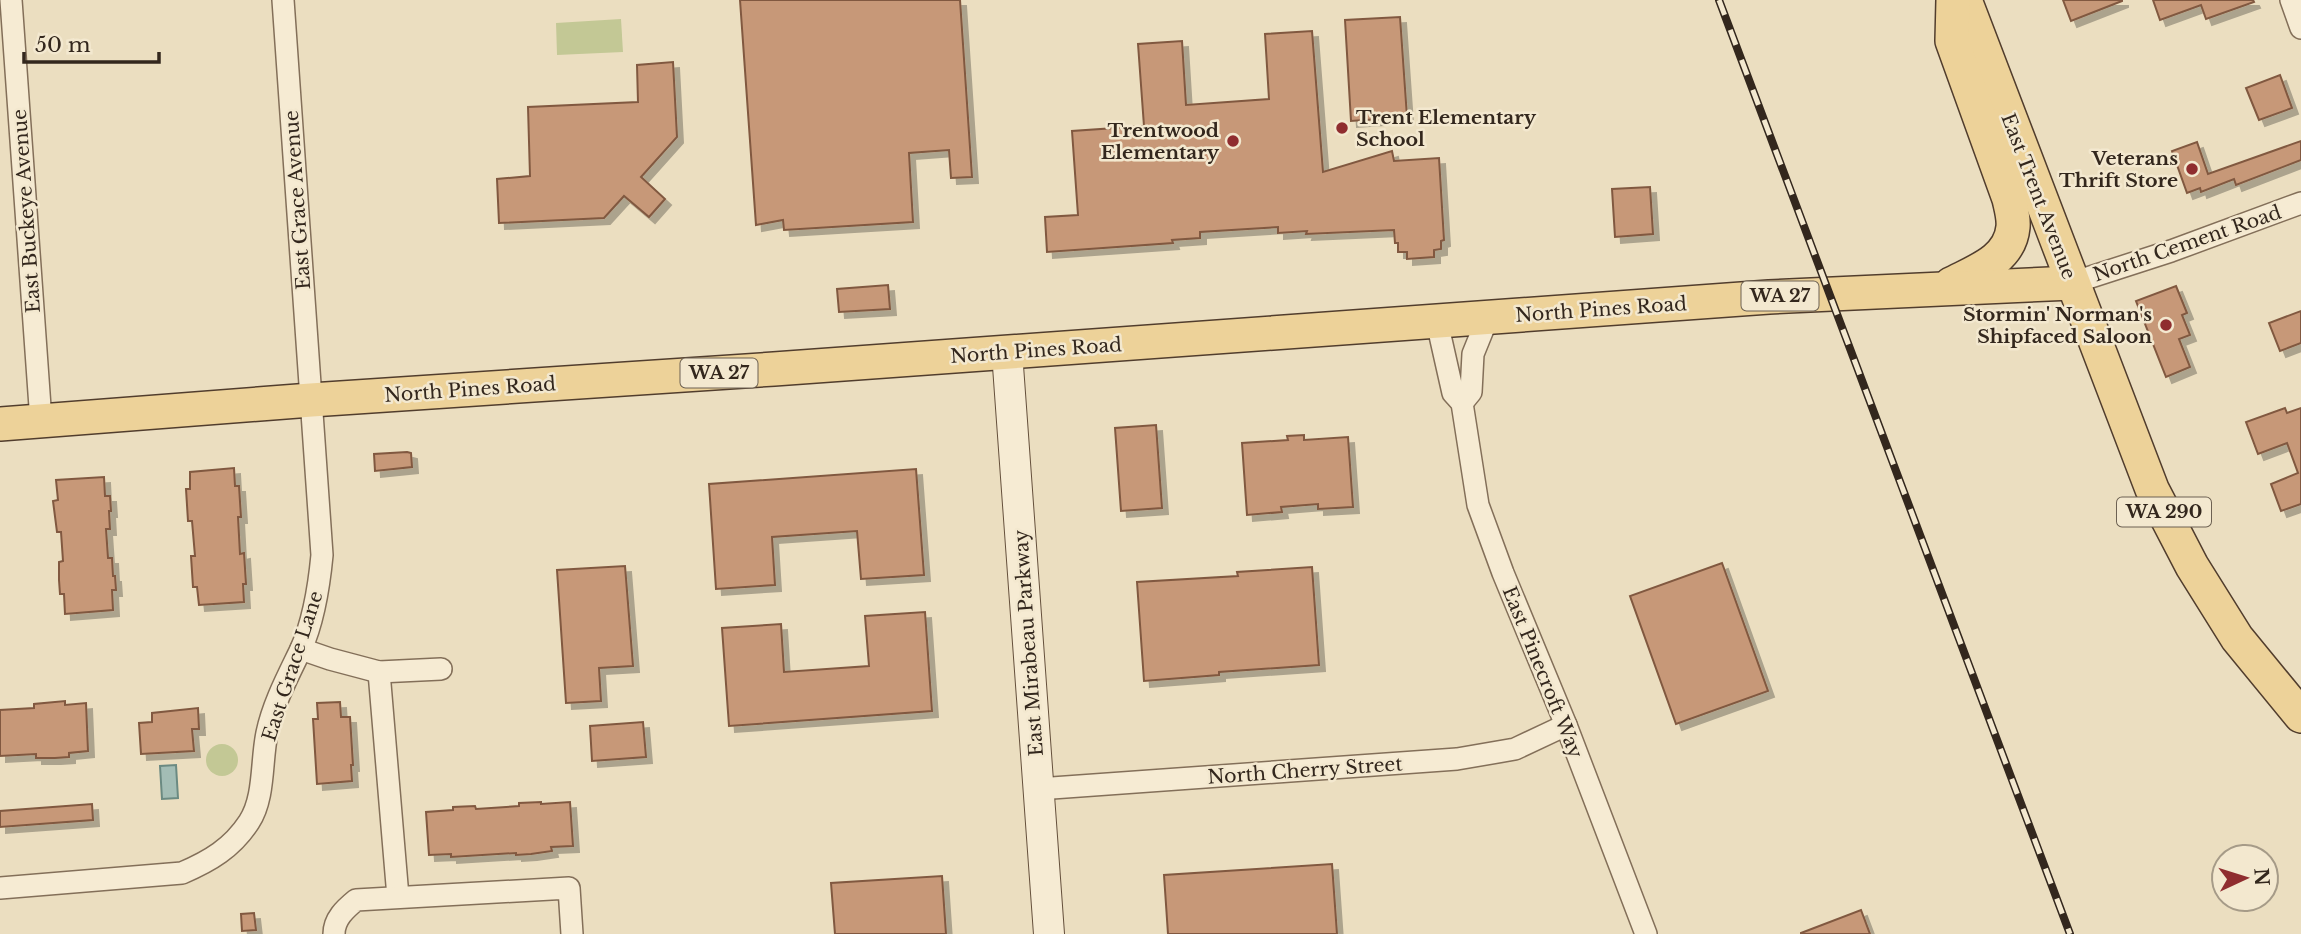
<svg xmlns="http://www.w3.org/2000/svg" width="2301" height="934" font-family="'Libre Baskerville',serif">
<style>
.green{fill:#c3c895}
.water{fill:#a3bdb5;stroke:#6b8a82;stroke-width:2}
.building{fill:#c79878;stroke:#815940;stroke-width:2;filter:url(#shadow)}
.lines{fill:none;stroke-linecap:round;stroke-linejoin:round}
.street-casing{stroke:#836f59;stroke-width:24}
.secondary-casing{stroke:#65503c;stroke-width:32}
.primary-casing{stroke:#513d2d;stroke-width:36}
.street{stroke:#f6ebd3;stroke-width:21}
.secondary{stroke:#f6ebd3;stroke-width:30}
.primary{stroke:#edd299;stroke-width:33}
.rail-casing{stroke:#33271d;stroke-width:8}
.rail{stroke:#f3e8cf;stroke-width:5;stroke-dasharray:16;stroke-linecap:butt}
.poi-dot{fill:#8f2d2f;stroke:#f3e8cf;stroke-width:2.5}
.labels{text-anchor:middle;stroke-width:5;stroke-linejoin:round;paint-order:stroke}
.shield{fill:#f3e8cf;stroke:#6d6152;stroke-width:2}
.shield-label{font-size:18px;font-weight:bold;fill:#33271d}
.poi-label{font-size:19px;font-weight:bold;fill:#33271d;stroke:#f3e8cf;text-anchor:end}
.street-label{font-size:19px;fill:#33271d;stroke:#f3e8cf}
</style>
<defs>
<filter id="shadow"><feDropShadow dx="6" dy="6" stdDeviation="0" flood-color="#0004"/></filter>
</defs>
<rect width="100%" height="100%" fill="#ebdec0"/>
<g class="green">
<polygon points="621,19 623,52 557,55 556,23"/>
<circle cx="222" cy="760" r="16"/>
</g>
<polygon class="water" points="176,765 178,798 162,799 160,766"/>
<g class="building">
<polygon points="740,0 960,0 972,177 951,178 949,150 909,153 913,222 784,230 783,220 756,225"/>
<polygon points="2063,0 2122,0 2122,1 2071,21"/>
<polygon points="2153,0 2253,0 2254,2 2206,19 2201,5 2160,20"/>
<polygon points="1400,17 1407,117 1351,121 1345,20"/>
<polygon points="1312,31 1323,172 1392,151 1394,161 1439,158 1444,240 1441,241 1441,249 1434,250 1434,257 1407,259 1407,252 1398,252 1398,243 1395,243 1394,230 1306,234 1307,231 1278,233 1278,227 1200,232 1200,238 1172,240 1173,243 1047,252 1045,217 1078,215 1072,131 1144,126 1138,44 1182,41 1186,105 1269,99 1265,34"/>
<polygon points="673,62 677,137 641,177 665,199 649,217 624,196 604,218 499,223 497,179 530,176 528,107 638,102 637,65"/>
<polygon points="2280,75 2292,108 2259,120 2246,88"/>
<polygon points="2301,141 2301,160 2236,185 2234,179 2201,192 2200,188 2187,193 2172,151 2197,142 2208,174"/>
<polygon points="1650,187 1653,234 1615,237 1612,189"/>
<polygon points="888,285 890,309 839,312 837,289"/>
<polygon points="2176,286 2187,313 2182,315 2190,335 2179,339 2190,367 2166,377 2136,301"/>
<polygon points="2301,311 2301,343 2280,351 2269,323"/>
<polygon points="2285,408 2287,413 2301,408 2301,504 2281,511 2271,484 2298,473 2287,443 2258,454 2246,422"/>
<polygon points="1156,425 1162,508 1121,511 1115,428"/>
<polygon points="1304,435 1304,440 1348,437 1353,507 1318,509 1318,504 1281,507 1282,512 1247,515 1242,443 1288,440 1287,436"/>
<polygon points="407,452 411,453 412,467 375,471 374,454"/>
<polygon points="234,468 235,486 239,486 241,517 238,517 240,554 244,553 246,584 243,584 244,602 199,605 197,587 193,587 191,556 195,556 192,521 188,521 186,489 190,489 190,472"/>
<polygon points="916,469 924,575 861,579 857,531 772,537 775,585 716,589 709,484"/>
<polygon points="104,477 105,496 110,496 111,511 109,511 110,529 106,529 108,558 112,558 113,576 115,576 116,590 112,590 113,610 65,614 64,594 60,594 59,580 59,562 63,561 61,532 57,532 53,501 58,500 56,480"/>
<polygon points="1722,563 1768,691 1676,724 1630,596"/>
<polygon points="625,566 633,666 599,668 601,701 566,703 557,570"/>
<polygon points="1312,567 1319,665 1219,672 1219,675 1144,681 1137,582 1238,576 1237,572"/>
<polygon points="925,612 932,711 729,726 722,628 781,624 784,672 869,666 865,616"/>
<polygon points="65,701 65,705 86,703 88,751 69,753 69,757 55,758 36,758 36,754 0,756 0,710 34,708 34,704"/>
<polygon points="340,702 341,717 350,717 353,765 351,765 352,781 317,784 313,719 318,719 317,703"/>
<polygon points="198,708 199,729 192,729 194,751 141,754 139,723 152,722 152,713"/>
<polygon points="643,722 646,757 592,761 590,726"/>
<polygon points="541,802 541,804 570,802 573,846 551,847 552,851 531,854 516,855 516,853 451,857 451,854 429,855 426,812 453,810 453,807 475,806 476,809 519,806 519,803"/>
<polygon points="92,804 93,820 0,827 0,811"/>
<polygon points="1332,864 1337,934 1168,934 1164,875"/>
<polygon points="942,876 946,934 835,934 831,883"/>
<polygon points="1861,910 1870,934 1801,934 1801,933"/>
<polygon points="254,913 256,930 242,931 241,914"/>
</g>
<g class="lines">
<defs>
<g id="street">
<polyline points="11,0 41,421"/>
<polyline points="2291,0 2301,28"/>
<polyline points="2072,283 2171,251 2301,203"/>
<polyline points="1437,322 1453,393 1462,403 1478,505 1503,573 1566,725 1646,934"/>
<polyline points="1462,403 1471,392 1473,354 1488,317"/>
<polyline points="301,649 330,659 379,672 441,669"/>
<polyline points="379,672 398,897"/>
<polyline points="1038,789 1457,759 1515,749 1566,725"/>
<path d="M0 888 182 873C210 861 232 848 249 822 265 798 261 761 267 733 273 704 288 676 301 649 314 620 319 587 322 555L283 0"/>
<path d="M334 934C334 919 345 909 356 900L569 888 572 934"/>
</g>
<polyline id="secondary" points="1007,352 1049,934"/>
<g id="primary">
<polyline points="1965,0 2152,489 2192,566 2237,638 2301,716"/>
<path d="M1951 284C1976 271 2010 260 2013 227 2014 218 2011 208 2009 199L1952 41 1953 0"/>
<polyline points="0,424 311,400 774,369 1769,297 2072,283"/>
</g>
</defs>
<use href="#street" class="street-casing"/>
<use href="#secondary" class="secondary-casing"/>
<use href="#primary" class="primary-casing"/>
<use href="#street" class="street"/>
<use href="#secondary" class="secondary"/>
<use href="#primary" class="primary"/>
<defs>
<polyline id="rail" points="1719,0 2070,934"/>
</defs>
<use href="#rail" class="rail-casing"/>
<use href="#rail" class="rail"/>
</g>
<g class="poi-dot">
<circle cx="1342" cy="128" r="7"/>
<circle cx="1233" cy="141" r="7"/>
<circle cx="2192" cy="169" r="7"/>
<circle cx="2166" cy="325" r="7"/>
</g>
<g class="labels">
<g class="shield">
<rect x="1741.5" y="281.5" width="77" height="29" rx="5"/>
<rect x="680.5" y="358.5" width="77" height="29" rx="5"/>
<rect x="2117" y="497.5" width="94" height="29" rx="5"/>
</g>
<g class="shield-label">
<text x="1780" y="302">WA 27</text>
<text x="719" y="379">WA 27</text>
<text x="2164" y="518">WA 290</text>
</g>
<g class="poi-label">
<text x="1356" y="124" text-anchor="start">Trent Elementary<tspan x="1356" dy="22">School</tspan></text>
<text x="1219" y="137">Trentwood<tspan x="1219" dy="22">Elementary</tspan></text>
<text x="2178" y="165">Veterans<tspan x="2178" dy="22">Thrift Store</tspan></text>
<text x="2152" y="321">Stormin' Norman's<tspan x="2152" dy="22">Shipfaced Saloon</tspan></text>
</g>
<g class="street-label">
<text transform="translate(2039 196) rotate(69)" y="7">East Trent Avenue</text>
<text transform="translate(297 200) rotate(-94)" y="7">East Grace Avenue</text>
<text transform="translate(26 211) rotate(-94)" y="7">East Buckeye Avenue</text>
<text transform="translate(2187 243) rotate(-19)" y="7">North Cement Road</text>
<text transform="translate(1601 309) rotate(-4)" y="7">North Pines Road</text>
<text transform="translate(1036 350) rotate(-4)" y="7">North Pines Road</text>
<text transform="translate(470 389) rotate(-4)" y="7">North Pines Road</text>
<text transform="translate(1028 643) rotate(-94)" y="7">East Mirabeau Parkway</text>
<text transform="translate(292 666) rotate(-72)" y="7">East Grace Lane</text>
<text transform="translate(1543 672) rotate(68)" y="7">East Pinecroft Way</text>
<text transform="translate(1305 770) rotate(-4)" y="7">North Cherry Street</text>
</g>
</g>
<g transform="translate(2245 878) rotate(86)"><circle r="33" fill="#f3e8cf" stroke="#a69b88" stroke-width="2"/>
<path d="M0-5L12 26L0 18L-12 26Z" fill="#8f2d2f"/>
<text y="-10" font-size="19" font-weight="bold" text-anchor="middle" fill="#33271d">N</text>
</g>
<path d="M24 52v10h135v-10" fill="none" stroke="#33271d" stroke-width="3.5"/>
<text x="35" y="52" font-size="21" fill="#33271d" stroke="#f3e8cf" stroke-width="5" paint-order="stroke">50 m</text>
</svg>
